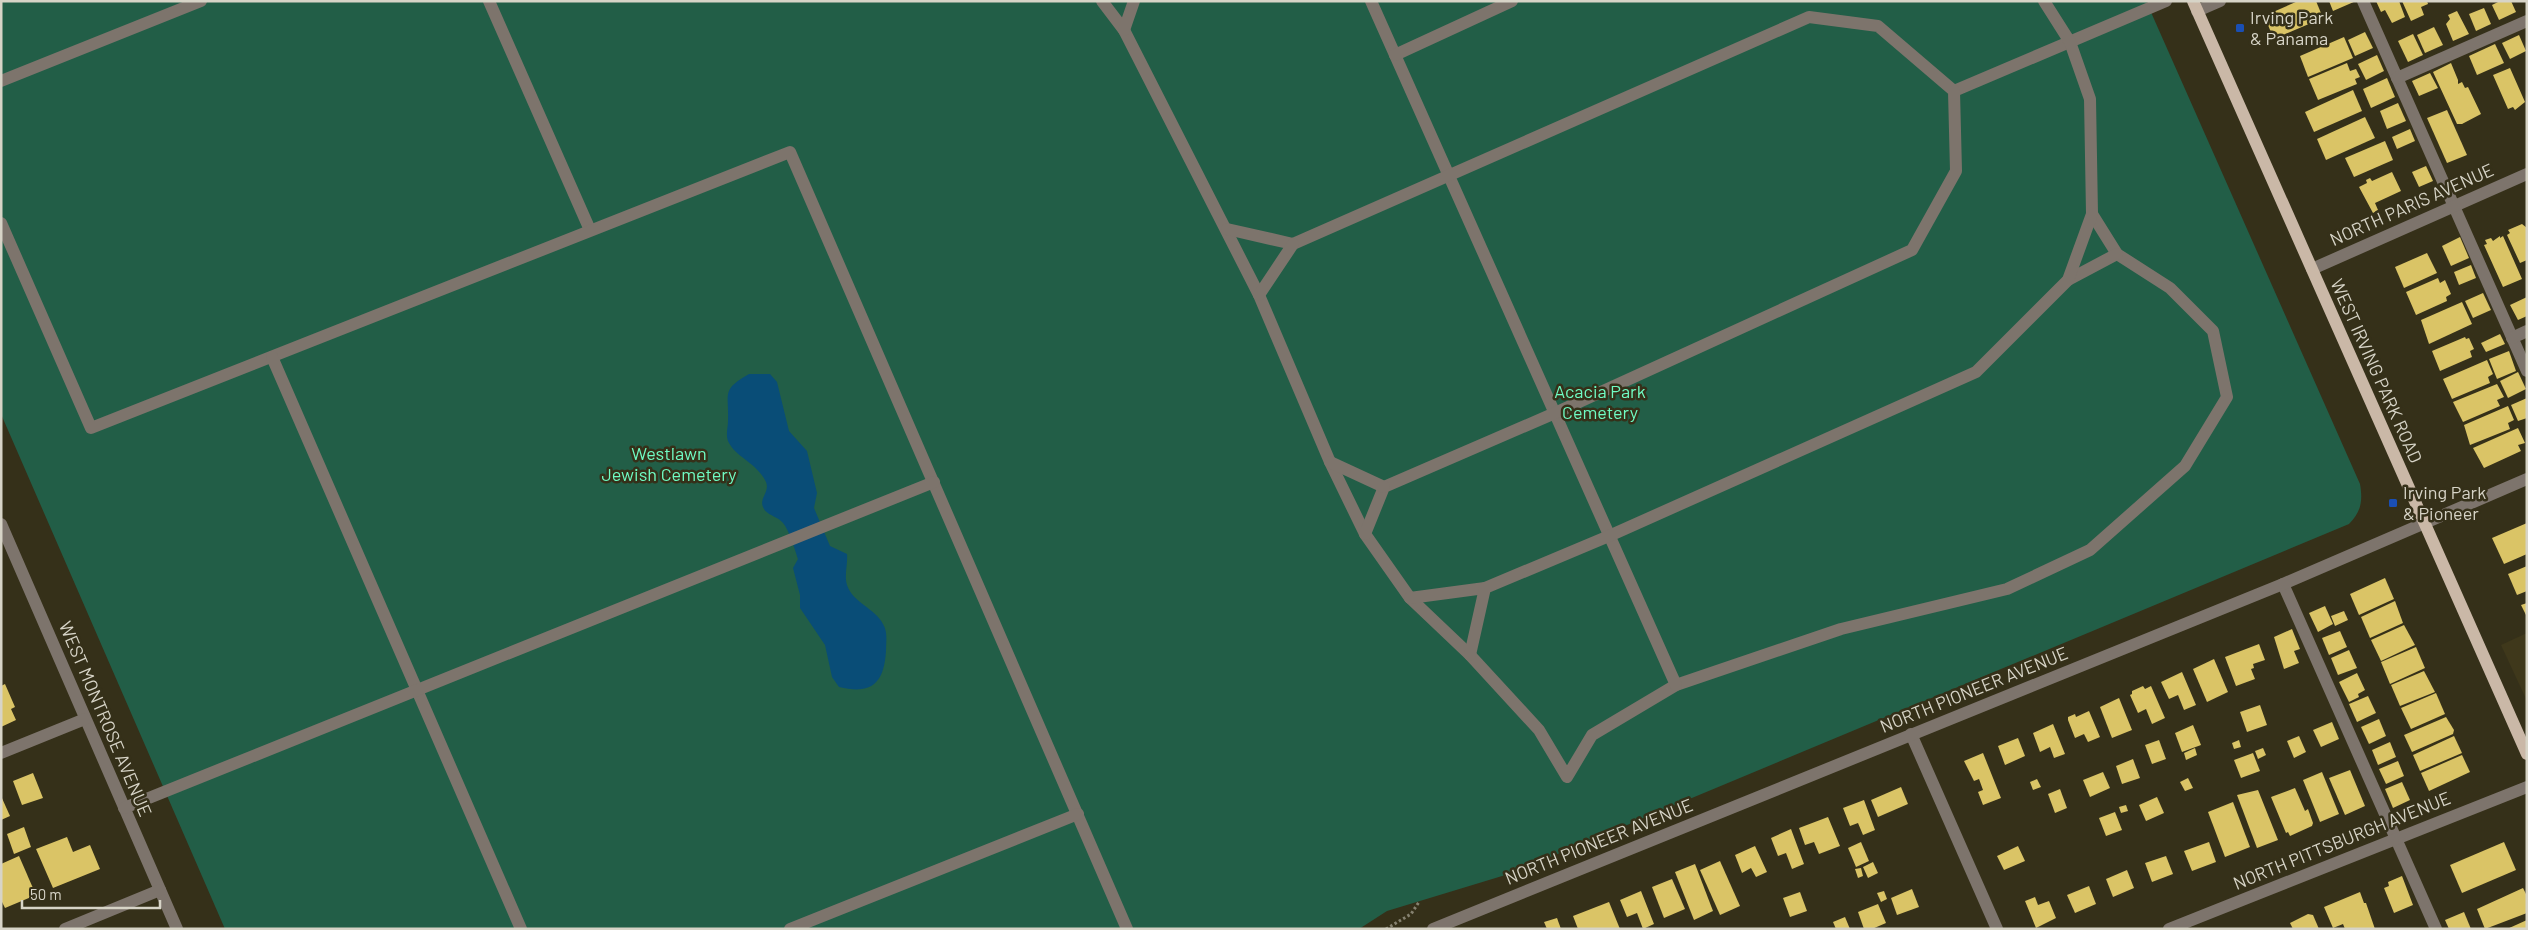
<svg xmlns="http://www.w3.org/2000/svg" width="2528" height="930" font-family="Barlow,sans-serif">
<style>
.built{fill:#3f381b}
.green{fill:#225e47}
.water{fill:#094d77}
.building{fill:#dac466}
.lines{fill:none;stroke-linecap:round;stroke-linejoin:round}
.path{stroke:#868270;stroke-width:3;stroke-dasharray:2.5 2.5;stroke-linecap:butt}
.minor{stroke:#7d746c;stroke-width:12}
.major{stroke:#cab8a7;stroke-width:12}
.transit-dot{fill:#1a4fb4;stroke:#353019;stroke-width:2}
.labels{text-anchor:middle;stroke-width:5;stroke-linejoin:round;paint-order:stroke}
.poi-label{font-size:18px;fill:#d7d4c7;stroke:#353019;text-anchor:start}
.street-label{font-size:18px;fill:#d7d4c7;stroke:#353019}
.park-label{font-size:18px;fill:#6ffcc4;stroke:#353019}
</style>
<rect width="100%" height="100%" fill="#353019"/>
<polygon class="built" points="2527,633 2527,701 2501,645"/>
<path class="green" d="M1 1H2146L2360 484C2363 501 2361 512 2349 524L1512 873 1387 911 1359 929H225L1 414Z"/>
<path class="water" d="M749 374H770L777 382 789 431 807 451 817 493 814 508 830 546 847 554C848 564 844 575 847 585 853 603 875 608 883 624 888 632 886 642 886 651 884 683 872 695 839 687L832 677 825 645 800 608V595L793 568 798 559C795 550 788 526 781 521 776 516 766 515 763 507 759 498 770 492 766 482 757 463 736 457 729 443 725 436 728 428 728 421 729 393 721 390 749 374Z"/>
<g class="building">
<polygon points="2298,1 2316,1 2323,18 2274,39 2264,16"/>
<polygon points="2329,1 2356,1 2333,11"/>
<polygon points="2376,1 2399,1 2405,17 2392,23 2385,10 2381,12"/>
<polygon points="2402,1 2427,1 2428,4 2421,7 2424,15 2411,21"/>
<polygon points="2500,1 2511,1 2516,12 2499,20 2492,5"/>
<polygon points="2484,8 2491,24 2476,31 2469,14"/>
<polygon points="2457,11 2469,34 2453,41 2446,24 2450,19 2448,15"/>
<polygon points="2434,27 2443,45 2425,53 2417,35"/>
<polygon points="2365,32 2373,48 2355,56 2348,40"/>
<polygon points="2413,34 2423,55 2408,62 2398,41"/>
<polygon points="2519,35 2526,51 2510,59 2502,43"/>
<polygon points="2344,37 2353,58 2308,77 2300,56"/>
<polygon points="2495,44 2504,63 2477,75 2469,56"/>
<polygon points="2377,55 2384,71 2366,80 2358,64"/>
<polygon points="2347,63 2350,71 2356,69 2360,77 2355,79 2357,84 2318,100 2309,79"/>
<polygon points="2451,63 2458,80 2458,84 2462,82 2465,88 2468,87 2481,114 2462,124 2457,124 2433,72"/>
<polygon points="2510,68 2525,102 2515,110 2513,107 2508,109 2493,75"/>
<polygon points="2430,73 2438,88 2419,96 2412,81"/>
<polygon points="2387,78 2395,97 2371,108 2363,89"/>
<polygon points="2353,90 2362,111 2314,132 2305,112"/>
<polygon points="2398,103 2406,121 2387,129 2380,111"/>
<polygon points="2447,110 2467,155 2447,163 2427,118"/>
<polygon points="2365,117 2375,138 2326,160 2317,139"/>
<polygon points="2410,129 2415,141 2397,149 2392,137"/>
<polygon points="2385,141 2393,160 2354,177 2345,158"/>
<polygon points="2426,166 2433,181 2419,187 2412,172"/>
<polygon points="2392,172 2401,191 2375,203 2378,210 2373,213 2359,187 2367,183 2366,180 2370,178 2372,181"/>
<polygon points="2522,224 2527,228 2527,260 2520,263 2507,235 2510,233 2508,230"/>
<polygon points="2500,236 2500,238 2503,236 2522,279 2503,287 2484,245 2487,244 2485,240 2491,238 2493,241"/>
<polygon points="2460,237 2469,258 2451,266 2442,246"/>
<polygon points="2427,253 2437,273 2404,288 2395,267"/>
<polygon points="2471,265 2476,278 2459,285 2454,272"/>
<polygon points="2438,278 2440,283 2445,280 2451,294 2446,297 2447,301 2416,315 2406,292"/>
<polygon points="2483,293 2491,310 2473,318 2465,301"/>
<polygon points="2527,297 2527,316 2518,320 2510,305"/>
<polygon points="2462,302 2472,324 2429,344 2421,320"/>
<polygon points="2500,334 2505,344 2486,352 2481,343"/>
<polygon points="2465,337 2466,339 2469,338 2474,349 2470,351 2472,357 2440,371 2432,351"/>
<polygon points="2509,351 2516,371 2497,379 2489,359"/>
<polygon points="2487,360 2493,374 2488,377 2490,383 2452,399 2443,379"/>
<polygon points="2518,372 2526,389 2508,398 2500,381"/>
<polygon points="2497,384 2504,397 2497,400 2500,406 2463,422 2453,402"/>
<polygon points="2527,398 2527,418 2518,421 2511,405"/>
<polygon points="2508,406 2514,420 2508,423 2510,429 2470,445 2464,425"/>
<polygon points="2518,428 2525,443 2518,445 2521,451 2484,468 2473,448"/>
<polygon points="2527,523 2527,554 2504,564 2492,538"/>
<polygon points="2527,566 2527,591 2517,595 2508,574"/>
<polygon points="2385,578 2394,599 2359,615 2350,594"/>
<polygon points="2395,601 2403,623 2370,638 2361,617"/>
<polygon points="2527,603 2527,617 2521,605"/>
<polygon points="2325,606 2333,624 2318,632 2309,613"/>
<polygon points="2344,611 2348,620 2335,626 2331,616"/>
<polygon points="2404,625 2415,645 2381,661 2371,640"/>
<polygon points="2292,629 2300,649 2294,651 2299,663 2284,669 2274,637"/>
<polygon points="2340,631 2347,647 2329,655 2322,638"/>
<polygon points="2259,644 2265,660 2253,664 2254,668 2251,669 2255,679 2236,686 2225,657"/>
<polygon points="2416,647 2425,668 2390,684 2381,662"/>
<polygon points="2349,650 2357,668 2338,675 2331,658"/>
<polygon points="2214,659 2228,692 2207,702 2193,669"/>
<polygon points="2424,671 2435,692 2400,706 2391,685"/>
<polygon points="2182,672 2196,705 2184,710 2178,695 2169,699 2161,682"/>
<polygon points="2357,673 2365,690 2358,694 2359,697 2349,702 2339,682"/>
<polygon points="5,684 15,707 11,709 16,720 1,727 1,686"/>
<polygon points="2143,686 2145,689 2151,686 2165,718 2152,724 2146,709 2138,713 2130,695 2132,694 2132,691"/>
<polygon points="2436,693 2445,714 2411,729 2401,708"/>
<polygon points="2368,696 2376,713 2357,722 2349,704"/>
<polygon points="2119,698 2132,730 2112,738 2100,707"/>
<polygon points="2260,705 2267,725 2247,732 2240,712"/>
<polygon points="2089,711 2100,737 2088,742 2084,734 2075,738 2068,720 2068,717 2075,714 2076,717"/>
<polygon points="2446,717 2454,730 2453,734 2412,752 2404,735"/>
<polygon points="2379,719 2386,736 2369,744 2361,727"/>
<polygon points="2332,722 2339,739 2321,747 2313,730"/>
<polygon points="2053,724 2065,754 2054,758 2050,747 2040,752 2033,733"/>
<polygon points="2193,725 2201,745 2182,752 2175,733"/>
<polygon points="2299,736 2306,752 2294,758 2287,741"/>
<polygon points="2454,736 2462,753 2420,771 2413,755"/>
<polygon points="2018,738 2025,756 2005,765 1998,746"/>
<polygon points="2159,740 2166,759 2152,764 2145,745"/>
<polygon points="2239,740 2241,747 2234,749 2232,743"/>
<polygon points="2390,742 2396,757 2378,765 2372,750"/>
<polygon points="2195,748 2197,755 2186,760 2184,753"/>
<polygon points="2263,748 2266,755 2258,759 2255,751"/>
<polygon points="1983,753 2001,798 1983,805 1978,792 1983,790 1979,779 1974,781 1964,761"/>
<polygon points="2253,753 2260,771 2241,778 2234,760"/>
<polygon points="2462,755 2470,772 2429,791 2421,773"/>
<polygon points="2133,759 2140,778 2122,784 2116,766"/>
<polygon points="2398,761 2404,776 2386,784 2379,769"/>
<polygon points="2350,770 2365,806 2345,815 2329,778"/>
<polygon points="2103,772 2110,788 2090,797 2083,780"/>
<polygon points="2322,772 2339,814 2320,822 2303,780"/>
<polygon points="33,773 43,798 22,805 13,781"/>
<polygon points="2188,778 2193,788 2185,791 2180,782"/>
<polygon points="2037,779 2041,787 2033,790 2030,782"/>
<polygon points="2402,782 2410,800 2393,808 2385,789"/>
<polygon points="1901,787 1908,804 1878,817 1871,800"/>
<polygon points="2295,788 2305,811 2308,809 2313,823 2312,826 2290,836 2288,832 2286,833 2271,797"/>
<polygon points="2060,789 2067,808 2055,813 2048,794"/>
<polygon points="2258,790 2278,840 2257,848 2237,795"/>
<polygon points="1,796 10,816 1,820"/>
<polygon points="2157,797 2164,813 2146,821 2139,805"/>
<polygon points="1864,800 1875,830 1863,835 1858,823 1850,826 1843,808"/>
<polygon points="2233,802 2250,847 2225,857 2208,812"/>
<polygon points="2126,805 2128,811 2121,813 2119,807"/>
<polygon points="2115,812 2122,830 2106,836 2099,818"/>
<polygon points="1828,817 1840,846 1819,854 1814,842 1805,845 1799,828"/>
<polygon points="24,827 31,847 14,854 7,834"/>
<polygon points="1791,829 1804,864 1792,869 1786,853 1778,856 1771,838"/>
<polygon points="67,837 73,852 90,845 100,869 53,888 36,849"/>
<polygon points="1861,842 1869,861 1856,867 1848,848"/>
<polygon points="2209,842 2216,862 2192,871 2184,851"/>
<polygon points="2504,842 2516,870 2462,893 2450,865"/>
<polygon points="1755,846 1767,872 1756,877 1751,868 1742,873 1735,855"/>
<polygon points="2018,846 2025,861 2004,870 1997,856"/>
<polygon points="19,856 36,895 5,908 1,900 1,864"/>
<polygon points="2166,856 2173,874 2152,882 2145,863"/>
<polygon points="1720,861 1740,906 1720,915 1700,870"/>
<polygon points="1873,862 1878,873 1868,878 1863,867"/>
<polygon points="1695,864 1713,911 1694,920 1675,872"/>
<polygon points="1861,868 1863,876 1858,878 1855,869"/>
<polygon points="2127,870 2134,888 2113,897 2106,879"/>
<polygon points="2402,876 2413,905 2394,913 2384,888 2389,886 2388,882"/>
<polygon points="1672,879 1685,909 1664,918 1652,887"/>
<polygon points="2089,886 2096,904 2075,913 2067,895"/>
<polygon points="2523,888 2527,896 2527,913 2485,929 2477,909"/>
<polygon points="1912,889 1919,907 1897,915 1891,898"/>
<polygon points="1641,891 1654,924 1643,929 1637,913 1627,917 1620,900"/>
<polygon points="1884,891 1887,899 1881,902 1877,893"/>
<polygon points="1800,892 1807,911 1790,917 1783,898"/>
<polygon points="2360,892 2364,903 2366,903 2375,929 2345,929 2343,924 2333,928 2324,907"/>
<polygon points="2035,897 2038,905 2049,901 2056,918 2036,928 2025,901"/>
<polygon points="1609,902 1620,929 1578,929 1573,916"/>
<polygon points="1878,904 1886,923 1872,929 1864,929 1858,912"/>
<polygon points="2464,912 2471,929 2449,929 2445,920"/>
<polygon points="2308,914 2313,915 2319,929 2293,929 2290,923"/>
<polygon points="1845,917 1850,929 1836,929 1833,922"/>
<polygon points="1557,918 1561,929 1547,929 1544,922"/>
<polygon points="2527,920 2527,929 2507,929"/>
</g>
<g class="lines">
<polyline class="path" points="1386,929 1411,914 1419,902"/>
<g class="minor">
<polyline points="489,1 590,230"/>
<polyline points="1102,1 1124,30 1259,295 1330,462 1365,534 1410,598 1470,655 1539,730 1567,777 1592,735 1676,685 1841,629 2007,589 2090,550 2185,466 2227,397 2213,331 2170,288 2117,254 2092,214"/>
<polyline points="1371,1 1676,685"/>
<polyline points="2363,1 2527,371"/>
<polyline points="2197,11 2220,1"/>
<polyline points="1124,30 1134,1"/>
<polyline points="1395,55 1512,1"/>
<polyline points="2397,78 2527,21"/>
<polyline points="1,81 201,1"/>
<polyline points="1954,91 2166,1"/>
<polyline points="1,223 91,428 790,152 1127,929"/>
<polyline points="1227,229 1293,244 1809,17 1878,26 1954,91 1956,171 1912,250 1555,413 1384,487 1365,534"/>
<polyline points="2312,269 2527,174"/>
<polyline points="2068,280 2117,254"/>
<polyline points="1259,295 1293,244"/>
<polyline points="2512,338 2527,331"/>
<polyline points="272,357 521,929"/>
<polyline points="1330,462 1384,487"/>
<polyline points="1,524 177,929"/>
<polyline points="2283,584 2436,929"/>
<polyline points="1410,598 1485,588"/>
<polyline points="1470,655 1485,588 1609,536 1976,372 2068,280 2092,214 2090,99 2070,42 2044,1"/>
<polyline points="1911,734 1997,929"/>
<polyline points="1,753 85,719"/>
<polyline points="124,808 934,482"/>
<polyline points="65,929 160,890"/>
<polyline points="790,929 1078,814"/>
<polyline points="1433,929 2283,584 2527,479"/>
<polyline points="2169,929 2527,787"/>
</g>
<polyline class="major" points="2193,1 2527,754"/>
</g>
<g class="transit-dot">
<rect x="2235" y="23" width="10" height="10" rx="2.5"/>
<rect x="2388" y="498" width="10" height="10" rx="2.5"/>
</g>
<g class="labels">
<g class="poi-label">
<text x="2250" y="24">Irving Park<tspan x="2250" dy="21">&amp; Panama</tspan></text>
<text x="2403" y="499">Irving Park<tspan x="2403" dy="21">&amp; Pioneer</tspan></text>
</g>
<g class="street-label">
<text transform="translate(2412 205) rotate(-24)" y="6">NORTH PARIS AVENUE</text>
<text transform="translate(2376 371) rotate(66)" y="6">WEST IRVING PARK ROAD</text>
<text transform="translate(1974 690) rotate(-22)" y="6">NORTH PIONEER AVENUE</text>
<text transform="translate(105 719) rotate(67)" y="6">WEST MONTROSE AVENUE</text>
<text transform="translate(2342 841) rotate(-22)" y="6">NORTH PITTSBURGH AVENUE</text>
<text transform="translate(1599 842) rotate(-22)" y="6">NORTH PIONEER AVENUE</text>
</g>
<g class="park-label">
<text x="1600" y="398">Acacia Park<tspan x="1600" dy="21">Cemetery</tspan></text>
<text x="669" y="460">Westlawn<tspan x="669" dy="21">Jewish Cemetery</tspan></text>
</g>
</g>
<rect width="2528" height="930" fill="none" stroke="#d7d4c7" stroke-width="5"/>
<path d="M22 900v8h138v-8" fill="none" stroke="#d7d4c7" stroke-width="2.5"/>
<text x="30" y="900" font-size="15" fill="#d7d4c7" stroke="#353019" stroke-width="4" paint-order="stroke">50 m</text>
</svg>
